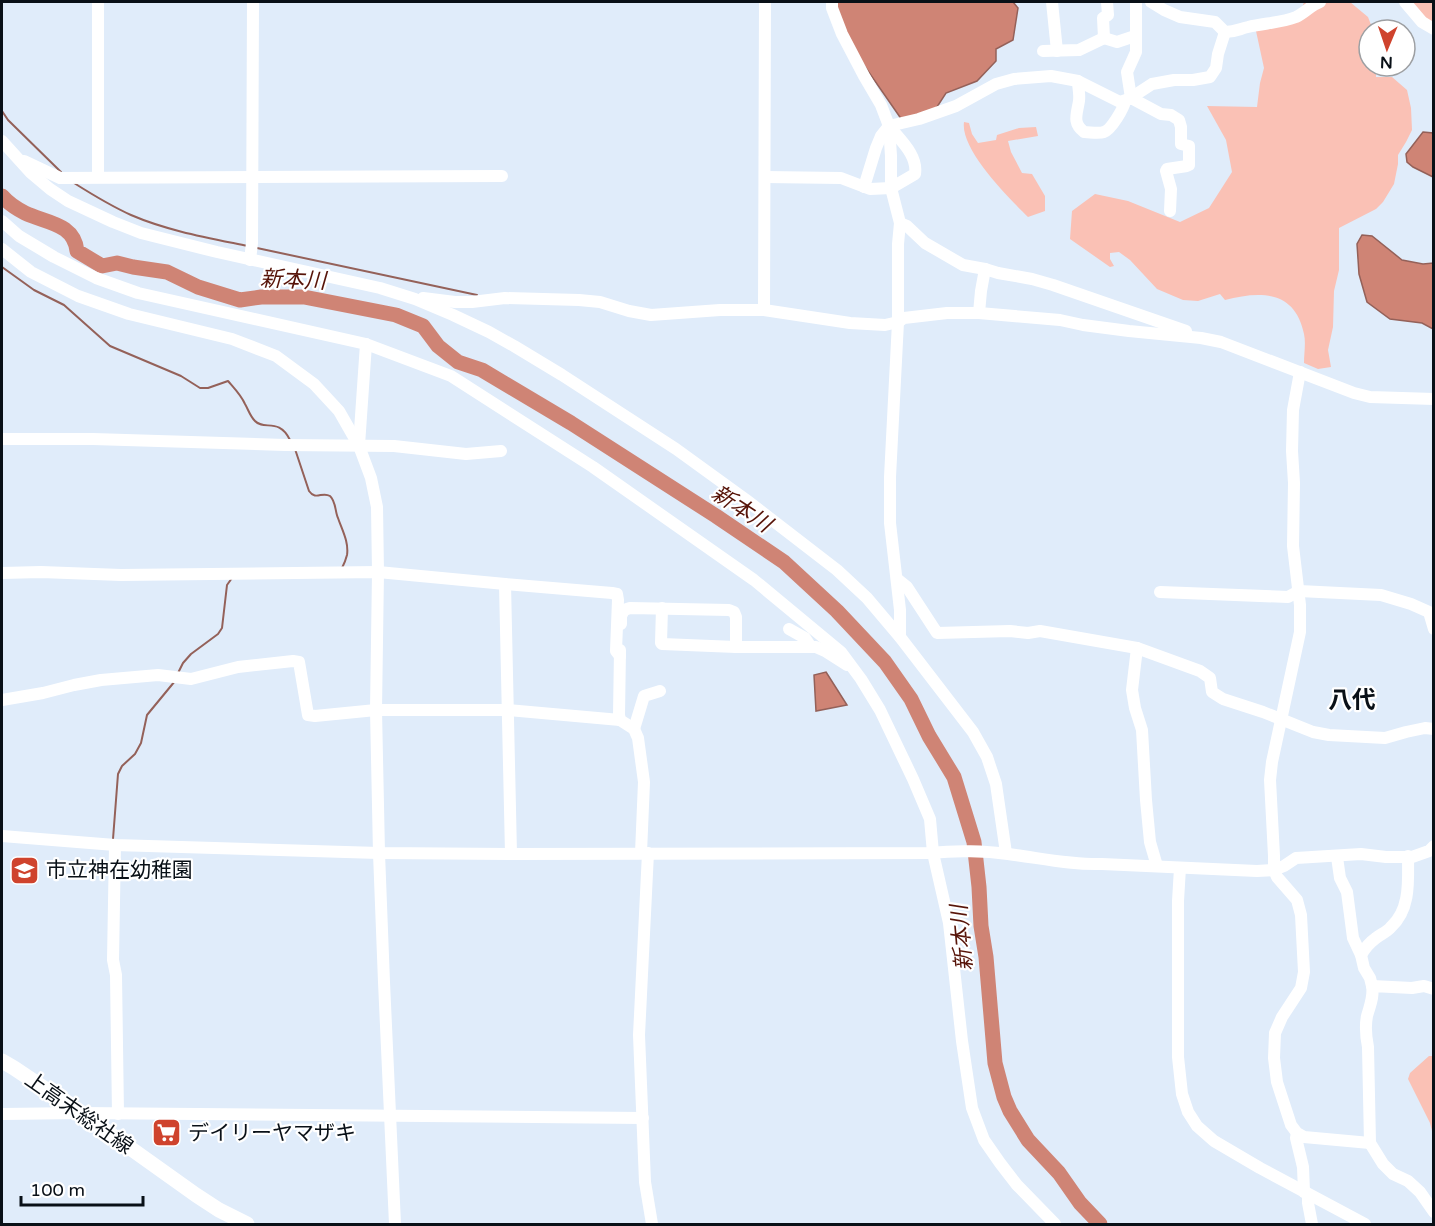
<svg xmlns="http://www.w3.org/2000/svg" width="1435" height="1226" font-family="'Varela Round','Noto Sans JP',sans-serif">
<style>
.green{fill:#fac1b5}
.water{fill:#cf8475;stroke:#946159;stroke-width:1.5}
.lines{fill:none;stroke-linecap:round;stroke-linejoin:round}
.stream{stroke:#946159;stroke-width:2}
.river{stroke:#cf8475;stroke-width:15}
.minor{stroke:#fff;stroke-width:12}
.major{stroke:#fff;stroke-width:15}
.labels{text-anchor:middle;stroke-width:4.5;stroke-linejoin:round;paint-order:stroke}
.poi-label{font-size:21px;fill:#091017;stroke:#fff;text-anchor:start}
.street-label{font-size:21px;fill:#091017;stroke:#fff}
.water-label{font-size:22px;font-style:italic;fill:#571409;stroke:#fff}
.quarter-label{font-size:24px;font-weight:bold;fill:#091017;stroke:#fff}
</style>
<rect width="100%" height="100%" fill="#e0ecfa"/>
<g class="green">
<path d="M1304 2H1350L1368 17 1373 30H1369V66H1376V77H1392L1407 90 1411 108 1412 130 1406 142 1398 155V164L1394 184 1383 202 1376 209 1339 228V270L1334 291 1333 327 1328 350 1331 367 1318 369 1304 363C1304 353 1306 343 1304 334 1295 290 1260 291 1225 300L1220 294 1198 301 1183 300 1157 289 1130 260 1119 252 1110 253V259L1114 266 1110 267 1070 239 1072 211 1095 194 1128 201 1180 222 1209 208 1232 172 1226 140 1207 106 1257 107 1260 83 1264 68 1256 31 1299 19Z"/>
<polygon points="1410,2 1433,2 1433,25"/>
<path d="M964 122 969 123 972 134 978 143 996 140 997 135 1019 128 1036 127 1038 136 1008 141 1011 152 1022 173 1032 174 1045 196V211L1028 217C1009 198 960 150 964 122Z"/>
<polygon points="1429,1056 1433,1056 1433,1135 1430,1123 1408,1079 1410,1073"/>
</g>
<g class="water">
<polygon points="835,2 1013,2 1018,8 1013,40 996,49 996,61 977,81 946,93 935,110 902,120 852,48"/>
<polygon points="1423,132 1433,133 1433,177 1413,167 1407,162 1406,154"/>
<polygon points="1362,235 1372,236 1402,260 1423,264 1433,263 1433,329 1422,323 1390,319 1367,302 1359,274 1357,244"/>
<polygon points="826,672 847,705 816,711 814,675"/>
</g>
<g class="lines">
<g class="stream">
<polyline points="2,111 8,120 61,172"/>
<path d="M74 183C93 195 111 206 131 215 168 231 209 238 248 246"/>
<polyline points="257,248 477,295"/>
<path d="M2 267 34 290 64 305 110 346 181 376 200 388H208L228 381C234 388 241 395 245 404 248 409 250 416 255 421 264 431 279 417 290 440"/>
<path d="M295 449 309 491C316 501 322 491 330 496 336 501 335 512 338 518 342 530 349 542 347 555 346 559 344 564 342 568"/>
<polyline points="178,673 183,663 191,654 218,634 222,628 227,585 232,578"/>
<polyline points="113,839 118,774 122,766 135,754 141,743 147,715 175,681"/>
</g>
<path class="river" d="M2 196C8 203 17 209 25 213 46 223 74 223 77 251L102 266 117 263 133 267 167 272 198 287 240 300 261 297H304L396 315 423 326 438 346 458 362 482 370 571 423 716 516 784 562 837 611 885 662 911 699 929 736 954 777 974 842 979 887 981 926 986 957 995 1063 1004 1097 1010 1111 1028 1140 1059 1173 1080 1203 1100 1224"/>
<g class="minor">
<polyline points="832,2 832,8 842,34 864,76 881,105 889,126 891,156 891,188 900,223 898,244 898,322 890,477 890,523 900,610 900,637"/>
<polyline points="1052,2 1057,51"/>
<polyline points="1107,2 1108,15 1103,18 1104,38 1117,42 1135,36"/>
<polyline points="1136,2 1136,52 1127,72 1131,98 1161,114 1171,115 1179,120 1181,127 1181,144 1189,146 1189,165 1187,166 1167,169 1166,171 1171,189 1170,211"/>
<path d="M1151 2 1164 10 1180 17 1215 22 1225 32C1236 32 1239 29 1248 27 1264 23 1281 23 1296 17 1305 13 1311 5 1320 2"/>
<polyline points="1405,2 1422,22 1434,29"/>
<polyline points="1043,51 1079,50 1104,38"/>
<path d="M1078 81C1078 88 1080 94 1079 101 1077 114 1072 123 1084 132 1090 132 1098 134 1104 132 1111 130 1124 108 1125 101"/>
<polyline points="2,141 31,173 50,189 68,201 113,222 141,233 217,252 380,288 415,299 453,315 489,332 514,346 562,375 676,449 745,499 837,570 867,598 900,637 973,732 987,757 996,784 1006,853"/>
<polyline points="24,161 60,178 502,176"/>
<polyline points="98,177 98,2"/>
<path d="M765 177 841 178 870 189 891 188 915 174C918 155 900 140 889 126"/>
<polyline points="864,187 876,148 881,136 889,126 919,119 956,106 996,84 1014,79 1051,76 1078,81 1120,102 1129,99 1152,84 1174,80 1193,80 1210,77 1216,68 1218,54 1225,32"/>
<polyline points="2,221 19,236 54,257 96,278 138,293 366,344 451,376 593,467 754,580 841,652 861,679 880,710 913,779 930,819 933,853 949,923 962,1041 972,1108 984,1140 1000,1163 1017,1185 1055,1224"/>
<polyline points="900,223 907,226 925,243 963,265 985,269 998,273 1032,279 1053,285 1186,331"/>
<polyline points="2,249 31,272 78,296 129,314 232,339 276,356 314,384 339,411 359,446 371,478 377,507 378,572 376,710 379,853 384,982 395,1224"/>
<polyline points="250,260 252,243 253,2"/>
<polyline points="423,298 455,302 472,302 505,298 579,300 600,302 629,311 651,315 720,310 764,310 850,323 885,325 898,322 904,318 947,313 979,313 1060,320 1083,325 1129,331 1201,338 1221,342 1354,393 1370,397 1434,399"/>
<polyline points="764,310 765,2"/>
<polyline points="979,313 981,291 985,269"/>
<polyline points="1300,372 1293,410 1292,451 1294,483 1293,546 1300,605 1300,632 1272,762 1270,780 1274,856 1274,870 1277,877 1297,900 1301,915 1304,972 1301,988 1282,1017 1275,1033 1274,1058 1277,1082 1291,1125 1297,1133 1304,1137 1370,1143"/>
<polyline points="2,439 93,439 285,445 394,446 466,454 501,451"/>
<polyline points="359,445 366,344"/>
<polyline points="2,573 41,572 121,575 378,572 505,584 612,593 617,594 618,600 616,651 620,656"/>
<polyline points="897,579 907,587 937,633 1010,631 1028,633 1040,631 1137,648 1200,671 1210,678 1212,692 1223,699 1263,712 1313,732 1329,735 1385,738 1406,732 1425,728 1434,729"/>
<polyline points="505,584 511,854"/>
<polyline points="1160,592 1288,597 1299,591 1381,595 1411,604 1429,612 1434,629"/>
<polyline points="662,608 661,643 662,644 736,647 816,647 825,651 847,665"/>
<polyline points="621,624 621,616 624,610 630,608 729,610 734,612 736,617 736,647"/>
<polyline points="789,629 805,638 811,647"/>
<polyline points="1137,648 1132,690 1135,708 1142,730 1146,800 1150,842 1157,866"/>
<polyline points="620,650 619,715 620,720 634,729 638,738 644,782 641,853"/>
<polyline points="2,700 43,693 74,685 101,680 158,675 191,679 238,667 293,661 299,662 308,715 315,716 376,710 507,710 620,720"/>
<polyline points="634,729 644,696 660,691"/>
<path d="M2 836 115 845 379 853 511 854 933 853C955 850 986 851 1008 854 1040 858 1071 865 1102 864L1257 871 1274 870 1284 866 1296 858 1361 854 1386 857H1412L1429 851 1434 846"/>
<polyline points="115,845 113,960 116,975 118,1114"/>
<polyline points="648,853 639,1035 645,1182 652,1224"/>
<polyline points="1337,857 1340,878 1347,892 1353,938 1361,955 1364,968 1370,978 1372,986"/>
<polyline points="1180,868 1178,901 1178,1057 1182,1094 1188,1112 1197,1126 1214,1141 1260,1168 1365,1224"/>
<path d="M1361 955C1365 948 1369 943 1376 938 1381 934 1387 932 1391 927 1411 909 1408 880 1408 856"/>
<path d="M1434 989 1424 986 1412 988 1372 986C1374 997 1370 1005 1367 1016 1365 1026 1366 1037 1368 1047L1370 1143 1383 1164 1393 1174 1408 1181 1420 1192 1434 1212"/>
<polyline points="2,1114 81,1113 643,1118"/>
<polyline points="1297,1133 1296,1138 1303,1167 1304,1192"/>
<polyline points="1308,1194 1308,1203 1312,1224"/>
</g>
<polyline class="major" points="2,1061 14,1068 81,1113 196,1195 219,1210 247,1224"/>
</g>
<defs>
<symbol id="school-square" viewBox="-11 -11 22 22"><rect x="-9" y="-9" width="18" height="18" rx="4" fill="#cf432d" stroke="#fff"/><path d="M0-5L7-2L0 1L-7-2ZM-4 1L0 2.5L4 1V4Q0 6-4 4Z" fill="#fff"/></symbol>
<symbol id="supermarket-square" viewBox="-11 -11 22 22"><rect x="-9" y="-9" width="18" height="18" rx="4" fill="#cf432d" stroke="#fff"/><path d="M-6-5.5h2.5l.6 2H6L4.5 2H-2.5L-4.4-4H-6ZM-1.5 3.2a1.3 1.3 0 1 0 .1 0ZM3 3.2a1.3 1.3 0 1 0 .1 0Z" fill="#fff"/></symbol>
</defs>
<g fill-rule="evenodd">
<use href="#school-square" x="8" y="854" width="33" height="33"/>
<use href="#supermarket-square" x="150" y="1116" width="33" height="33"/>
</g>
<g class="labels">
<g class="poi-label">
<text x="46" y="877">市立神在幼稚園</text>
<text x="188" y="1140">デイリーヤマザキ</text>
</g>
<g class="street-label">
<text transform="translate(79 1113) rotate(35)" y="7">上高末総社線</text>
</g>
<g class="water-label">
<text transform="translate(293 279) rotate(2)" y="8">新本川</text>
<text transform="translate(742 508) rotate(33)" y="8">新本川</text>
<text transform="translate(961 938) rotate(-95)" y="8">新本川</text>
</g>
<g class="quarter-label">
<text x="1352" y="708">八代</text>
</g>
</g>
<rect width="1435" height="1226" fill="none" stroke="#091017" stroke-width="6"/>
<g transform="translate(1387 48) rotate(182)"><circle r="28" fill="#ffffff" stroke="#9d9fa2" stroke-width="1.5"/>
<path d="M0-4.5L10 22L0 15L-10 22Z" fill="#cf432d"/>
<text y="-9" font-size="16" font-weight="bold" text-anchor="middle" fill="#091017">N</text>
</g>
<path d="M21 1196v9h122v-9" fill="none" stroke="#091017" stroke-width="3"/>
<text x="30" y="1196" font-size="18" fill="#091017" stroke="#ffffff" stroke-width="4.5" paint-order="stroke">100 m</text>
</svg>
